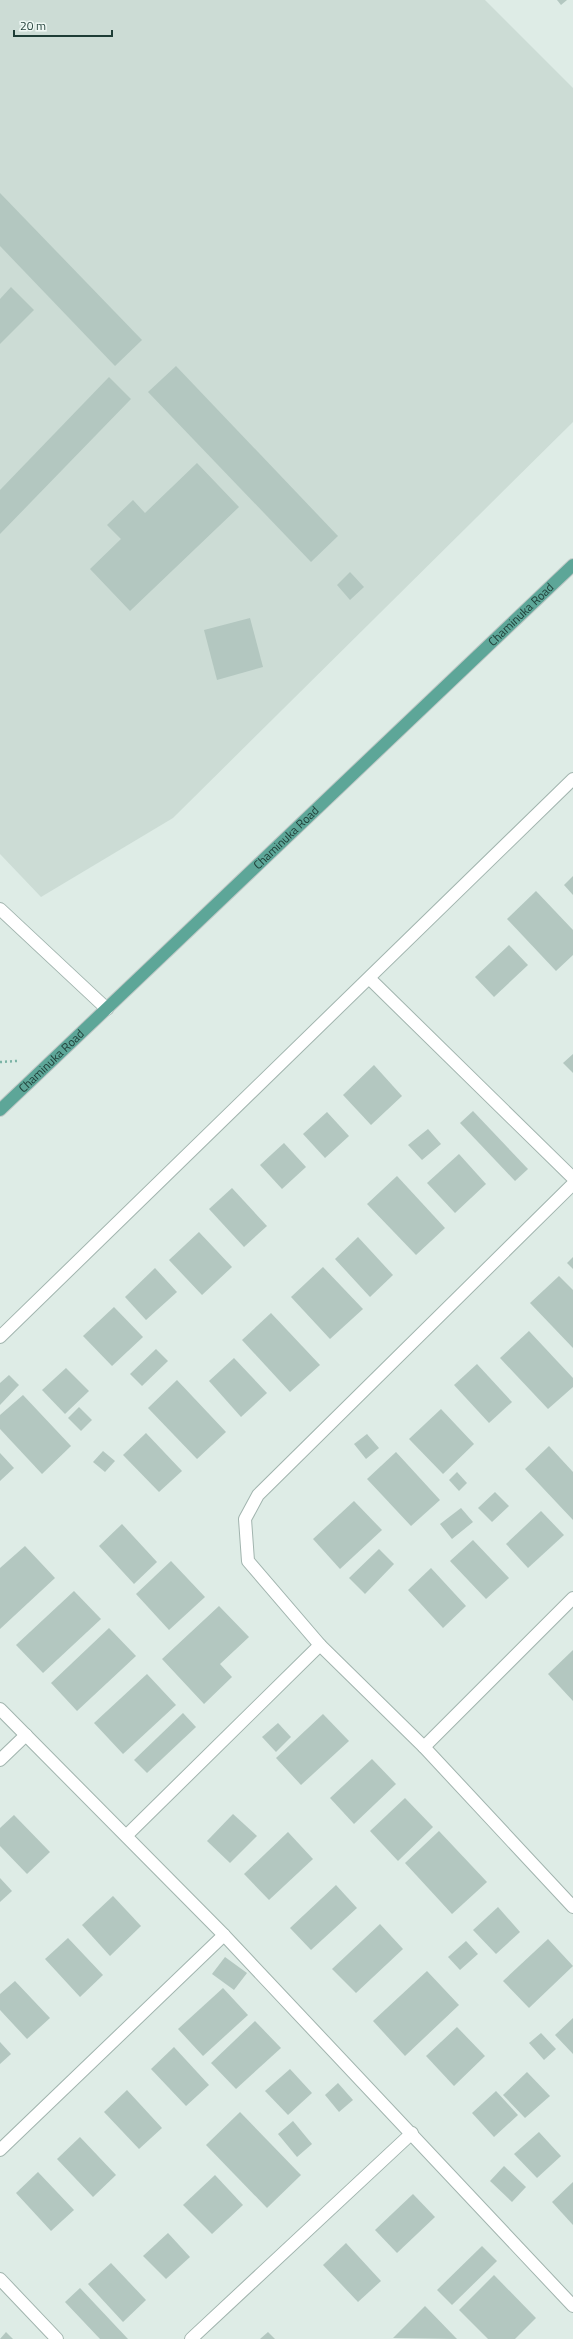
<svg xmlns="http://www.w3.org/2000/svg" width="573" height="2339" font-family="'Titillium Web',sans-serif">
<style>
.built{fill:#ccdcd5}
.building{fill:#b3c7c0}
.lines{fill:none;stroke-linecap:round;stroke-linejoin:round}
.street-casing{stroke:#a1b4ae;stroke-width:14}
.primary-casing{stroke:#c0c9c7;stroke-width:14}
.path{stroke:#7bb3a5;stroke-width:2.5;stroke-dasharray:2 3;stroke-linecap:butt}
.street{stroke:#fff;stroke-width:12}
.primary{stroke:#5da698;stroke-width:12}
.labels{text-anchor:middle;stroke-width:4;stroke-linejoin:round;paint-order:stroke}
.street-label{font-size:12px;fill:#1e3d36;stroke:#eff8f4}
</style>
<rect width="100%" height="100%" fill="#deece6"/>
<polygon class="built" points="0,0 485,0 573,88 573,422 173,818 41,897 0,854"/>
<g class="building">
<polygon points="557,0 567,0 561,5"/>
<polygon points="0,193 142,340 115,366 0,246"/>
<polygon points="11,287 34,310 0,344 0,299"/>
<polygon points="176,366 338,536 311,562 148,392"/>
<polygon points="109,377 131,399 0,534 0,490"/>
<polygon points="197,463 239,507 130,611 90,569 121,539 107,525 133,500 145,513"/>
<polygon points="350,572 364,587 350,600 337,585"/>
<polygon points="250,618 263,667 217,680 204,630"/>
<polygon points="573,876 573,895 564,885"/>
<polygon points="536,891 573,930 573,955 556,971 507,919"/>
<polygon points="509,945 528,965 494,997 475,977"/>
<polygon points="573,1054 573,1073 563,1063"/>
<polygon points="374,1065 402,1096 371,1125 343,1095"/>
<polygon points="473,1111 528,1169 515,1181 460,1123"/>
<polygon points="327,1112 349,1136 325,1158 303,1134"/>
<polygon points="428,1129 441,1144 422,1160 408,1145"/>
<polygon points="284,1143 306,1167 282,1189 260,1165"/>
<polygon points="459,1154 486,1184 455,1213 427,1183"/>
<polygon points="397,1176 445,1228 416,1255 367,1204"/>
<polygon points="232,1188 267,1226 244,1247 209,1209"/>
<polygon points="199,1232 232,1267 202,1295 169,1260"/>
<polygon points="358,1237 393,1275 370,1297 335,1259"/>
<polygon points="573,1257 573,1269 567,1263"/>
<polygon points="323,1267 363,1309 330,1339 291,1297"/>
<polygon points="155,1268 177,1292 146,1320 125,1297"/>
<polygon points="559,1276 573,1290 573,1348 530,1303"/>
<polygon points="114,1307 143,1337 112,1366 83,1336"/>
<polygon points="271,1313 320,1365 290,1392 242,1340"/>
<polygon points="529,1331 573,1378 573,1387 548,1409 500,1358"/>
<polygon points="156,1349 168,1361 142,1386 130,1374"/>
<polygon points="234,1358 267,1393 241,1417 209,1381"/>
<polygon points="477,1364 512,1402 489,1423 454,1385"/>
<polygon points="66,1368 89,1391 65,1414 42,1390"/>
<polygon points="9,1375 19,1385 0,1405 0,1383"/>
<polygon points="177,1380 226,1432 197,1459 148,1408"/>
<polygon points="23,1395 71,1446 42,1474 0,1429 0,1415"/>
<polygon points="79,1407 92,1420 81,1431 68,1418"/>
<polygon points="441,1409 474,1444 443,1474 409,1439"/>
<polygon points="146,1433 182,1471 159,1492 123,1455"/>
<polygon points="367,1434 379,1448 366,1459 354,1444"/>
<polygon points="549,1446 573,1472 573,1520 525,1469"/>
<polygon points="103,1451 115,1461 105,1472 93,1462"/>
<polygon points="396,1452 440,1500 411,1526 367,1479"/>
<polygon points="0,1453 14,1468 0,1481"/>
<polygon points="457,1472 467,1483 459,1491 449,1480"/>
<polygon points="495,1492 509,1506 492,1522 478,1508"/>
<polygon points="354,1501 382,1530 340,1569 313,1539"/>
<polygon points="461,1508 473,1522 452,1539 440,1524"/>
<polygon points="541,1511 564,1535 528,1568 506,1544"/>
<polygon points="122,1524 157,1562 134,1584 99,1546"/>
<polygon points="473,1540 509,1578 486,1599 450,1561"/>
<polygon points="25,1546 55,1578 0,1629 0,1568"/>
<polygon points="379,1549 394,1564 365,1594 349,1578"/>
<polygon points="171,1561 205,1597 169,1630 136,1594"/>
<polygon points="431,1568 466,1606 443,1628 408,1590"/>
<polygon points="74,1591 101,1619 43,1673 16,1645"/>
<polygon points="219,1606 249,1637 220,1664 232,1677 204,1704 162,1659"/>
<polygon points="109,1628 136,1656 77,1711 51,1683"/>
<polygon points="573,1650 573,1701 548,1674"/>
<polygon points="147,1674 176,1705 123,1754 94,1723"/>
<polygon points="183,1713 196,1727 147,1773 134,1760"/>
<polygon points="323,1714 349,1741 301,1785 276,1758"/>
<polygon points="278,1723 291,1737 276,1752 262,1737"/>
<polygon points="372,1759 396,1784 354,1824 330,1798"/>
<polygon points="405,1798 433,1827 398,1861 370,1831"/>
<polygon points="233,1814 257,1836 230,1863 207,1841"/>
<polygon points="14,1815 50,1852 27,1874 0,1846 0,1828"/>
<polygon points="439,1831 487,1882 452,1914 405,1863"/>
<polygon points="288,1832 313,1859 269,1900 244,1874"/>
<polygon points="0,1878 12,1891 0,1902"/>
<polygon points="336,1885 357,1908 311,1950 290,1928"/>
<polygon points="113,1896 141,1926 110,1956 82,1925"/>
<polygon points="498,1907 520,1932 496,1954 473,1930"/>
<polygon points="380,1924 403,1949 356,1993 332,1969"/>
<polygon points="68,1938 103,1975 80,1997 45,1959"/>
<polygon points="548,1939 573,1966 529,2008 503,1981"/>
<polygon points="466,1941 478,1954 460,1970 448,1957"/>
<polygon points="225,1957 247,1973 234,1990 212,1974"/>
<polygon points="427,1971 459,2005 405,2056 373,2021"/>
<polygon points="15,1981 50,2018 27,2039 0,2010 0,1994"/>
<polygon points="223,1988 248,2015 203,2056 178,2029"/>
<polygon points="573,2018 573,2054 555,2035"/>
<polygon points="255,2021 281,2048 236,2089 211,2063"/>
<polygon points="457,2027 485,2056 454,2086 426,2056"/>
<polygon points="541,2033 556,2049 544,2060 529,2043"/>
<polygon points="0,2042 11,2054 0,2064"/>
<polygon points="174,2047 209,2085 186,2106 151,2069"/>
<polygon points="290,2069 312,2093 288,2115 265,2091"/>
<polygon points="527,2072 550,2096 525,2118 503,2095"/>
<polygon points="338,2083 353,2100 339,2112 325,2095"/>
<polygon points="127,2090 162,2128 139,2149 104,2112"/>
<polygon points="496,2091 518,2115 494,2137 472,2113"/>
<polygon points="240,2112 301,2175 267,2208 206,2145"/>
<polygon points="293,2121 312,2144 297,2157 278,2134"/>
<polygon points="539,2132 561,2156 537,2178 514,2154"/>
<polygon points="80,2137 116,2175 93,2197 57,2159"/>
<polygon points="504,2166 526,2187 512,2202 490,2181"/>
<polygon points="38,2172 74,2210 51,2231 16,2193"/>
<polygon points="215,2175 243,2205 212,2234 183,2205"/>
<polygon points="573,2182 573,2225 552,2202"/>
<polygon points="413,2194 435,2217 397,2253 375,2230"/>
<polygon points="168,2233 190,2257 166,2279 143,2256"/>
<polygon points="346,2243 381,2281 358,2302 323,2265"/>
<polygon points="482,2246 497,2261 452,2305 437,2290"/>
<polygon points="111,2263 146,2300 123,2322 88,2284"/>
<polygon points="494,2275 536,2318 515,2339 488,2339 459,2310"/>
<polygon points="80,2288 128,2339 100,2339 65,2302"/>
<polygon points="425,2306 457,2339 393,2338"/>
<polygon points="6,2332 13,2339 0,2339"/>
<polygon points="268,2332 275,2339 260,2339"/>
</g>
<g class="lines">
<defs>
<g id="street">
<polyline points="0,909 107,1009"/>
<polyline points="370,979 573,1178"/>
<polyline points="573,1184 258,1495 245,1519 248,1561 320,1645 424,1747 573,1907"/>
<polyline points="0,1337 573,779"/>
<polyline points="0,1709 224,1935 573,2306"/>
<polyline points="424,1747 573,1598"/>
<polyline points="0,1760 26,1735"/>
<polyline points="127,1835 320,1645"/>
<polyline points="0,2150 224,1935"/>
<polyline points="0,2279 57,2339"/>
<polyline points="191,2339 412,2133"/>
</g>
<g id="primary">
<path id="s1" d="M0 1110 573 565"/>
</g>
</defs>
<use href="#street" class="street-casing"/>
<use href="#primary" class="primary-casing"/>
<polyline class="path" points="0,1062 17,1061"/>
<use href="#street" class="street"/>
<use href="#primary" class="primary"/>
</g>
<g class="labels">
<g class="street-label">
<text dy="4" stroke="none"><textPath href="#s1" startOffset="719">Chaminuka Road</textPath></text>
<text dy="4" stroke="none"><textPath href="#s1" startOffset="395">Chaminuka Road</textPath></text>
<text dy="4" stroke="none"><textPath href="#s1" startOffset="71">Chaminuka Road</textPath></text>
</g>
</g>
<path d="M14 30v6h98v-6" fill="none" stroke="#1e3d36" stroke-width="2"/>
<text x="20" y="30" font-size="12" fill="#1e3d36" stroke="#eff8f4" stroke-width="3" paint-order="stroke">20 m</text>
</svg>
